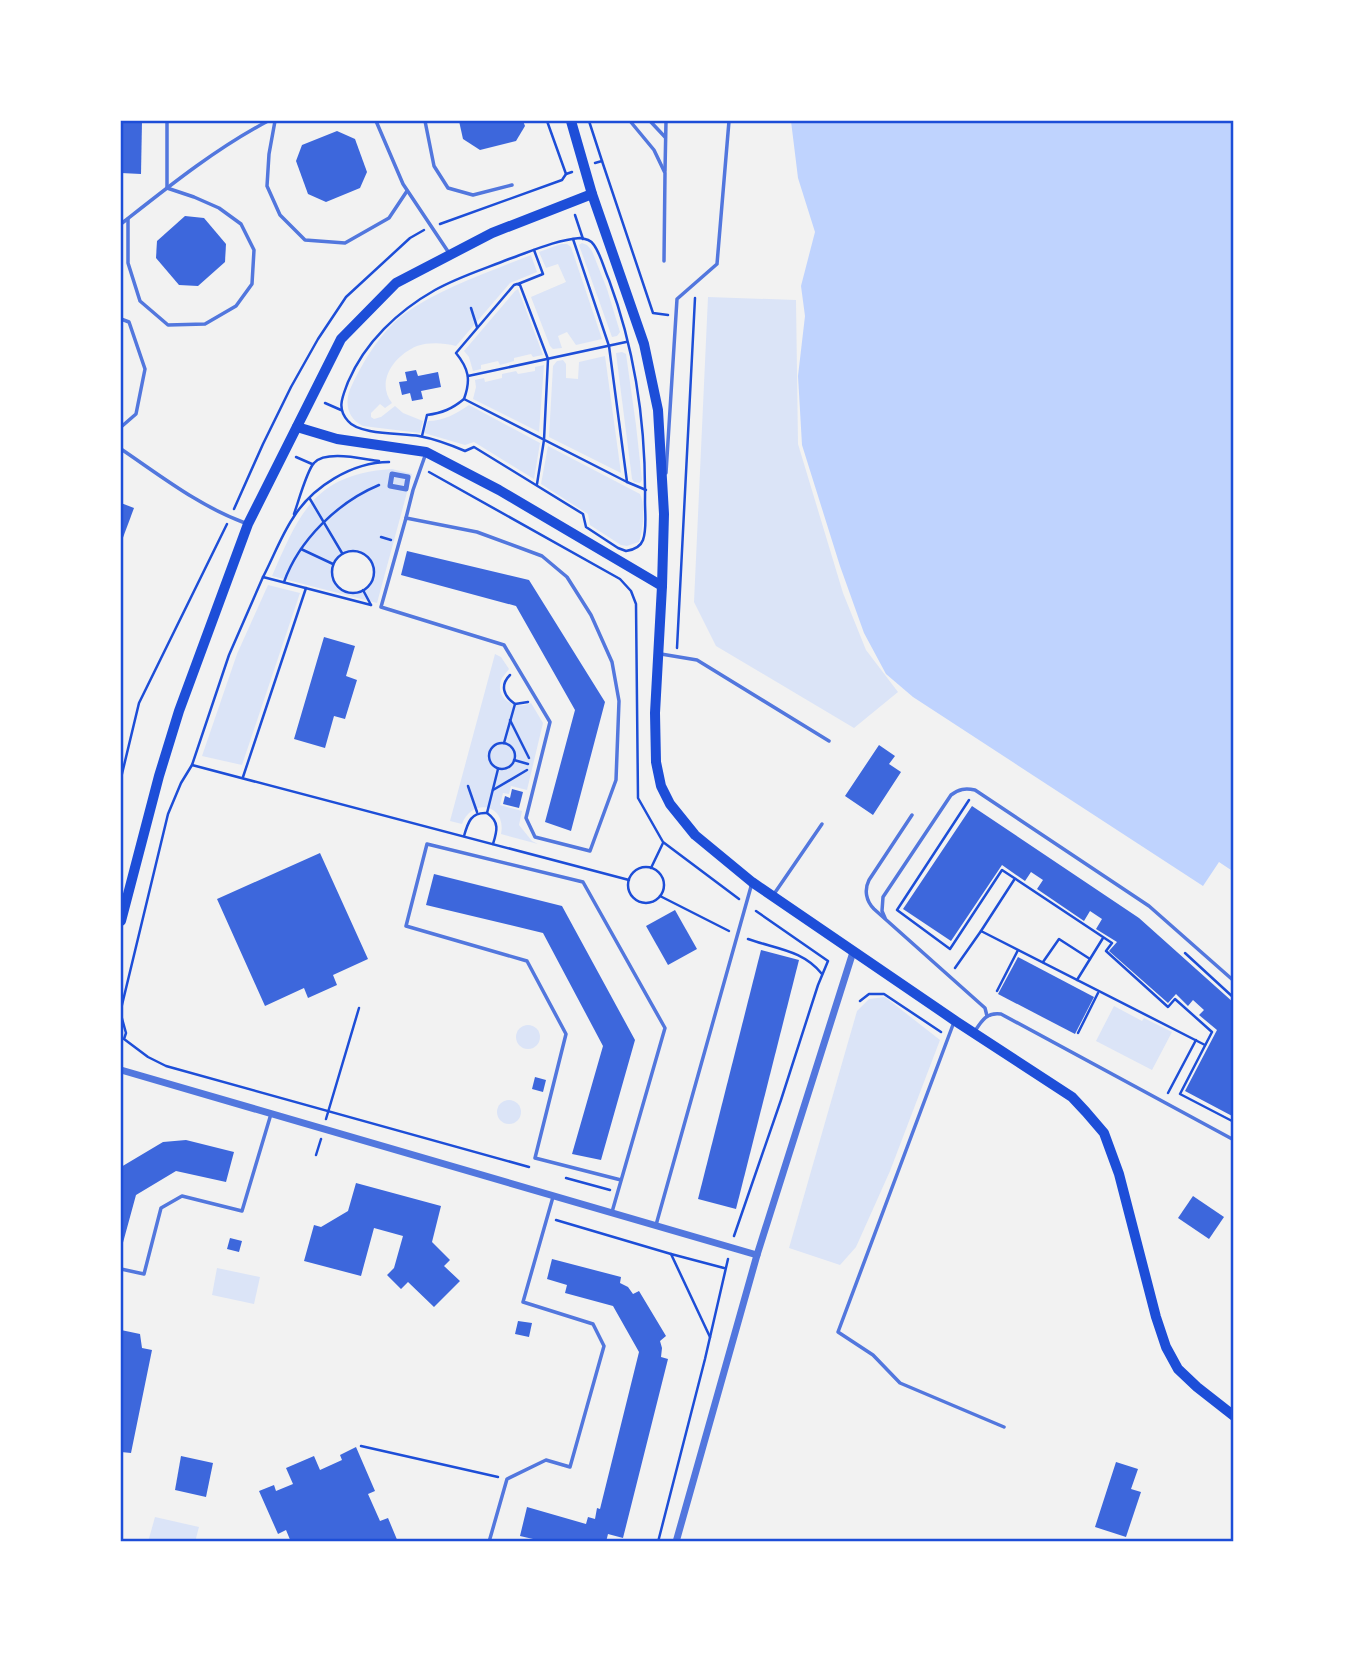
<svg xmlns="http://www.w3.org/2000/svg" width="1355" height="1663" font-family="'Roboto Condensed',sans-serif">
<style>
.green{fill:#dbe4f7;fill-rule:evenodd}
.water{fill:#bfd3fe}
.building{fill:#3d67dc}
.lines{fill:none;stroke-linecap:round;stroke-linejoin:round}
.path{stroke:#1d4ed8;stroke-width:2.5}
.service{stroke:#5277de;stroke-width:3.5}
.pedestrian{stroke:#5277de;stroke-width:5}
.minor{stroke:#5277de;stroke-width:7}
.secondary{stroke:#1d4ed8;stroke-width:10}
.neatline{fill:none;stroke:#1d4ed8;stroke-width:2.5}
</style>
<rect width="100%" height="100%" fill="#f2f2f2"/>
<g class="green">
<polygon points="582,243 587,245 592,251 607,289 620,332 617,336 612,337 579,245"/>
<polygon points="561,244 567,244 571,247 602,339 576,345 567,332 558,336 562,348 553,349 550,346 531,297 566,282 558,264 546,268 539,252"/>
<path d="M531 255 537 272 510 283 456 346C443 343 430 342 417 346 395 355 375 381 392 403L385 408 380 404 371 413V417L374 419 381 417 395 406 403 413 423 421 420 433 363 426C346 418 344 400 352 385 364 360 381 332 403 315 440 288 489 272 531 255Z"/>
<polygon points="518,289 543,355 533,357 531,354 514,358 514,361 500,365 498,361 481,365 481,369 473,371 469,357 464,351 515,291"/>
<polygon points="708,297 796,300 798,444 843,593 866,650 898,692 854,728 716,646 694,602"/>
<polygon points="622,352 626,354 636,425 642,480 640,483 634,482 632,479 616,353"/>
<polygon points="605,356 621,473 549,437 553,366 557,361 563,360 566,364 566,378 578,379 579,362"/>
<polygon points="544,365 539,432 473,399 476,387 475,380 484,378 485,382 502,378 502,374 516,371 518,374 535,371 535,367"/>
<path d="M469 405 540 443 534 479 474 442 465 445 424 433 428 421C443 421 456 414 469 405Z"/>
<path d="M548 446 640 494C646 507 643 529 639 542L627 546 621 545 590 525 588 514 541 484Z"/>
<path d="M392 469 412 474 377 603 272 576C300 512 315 474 392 469ZM355 550C368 554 378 566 372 580 370 585 366 589 361 591 332 604 316 552 355 550Z"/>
<polygon points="268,585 300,593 242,765 202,756 237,654"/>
<path d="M495 654 501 657 509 669C507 672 504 675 502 678 493 698 515 711 531 703L543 723 527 790 511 786 509 794 503 793 500 805 522 811 519 825 532 841 538 844 501 834C507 804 472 797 462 824L450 821Z"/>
<polygon points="885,997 940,1040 890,1171 856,1247 840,1265 789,1248 857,1011 869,999"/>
<polygon points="1114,1006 1142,1021 1144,1018 1172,1032 1152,1070 1096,1041"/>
<circle cx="528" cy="1037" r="12"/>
<circle cx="509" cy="1112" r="12"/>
<polygon points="217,1268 260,1277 254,1304 212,1295"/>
<polygon points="155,1517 199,1527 195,1542 148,1542"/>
</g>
<polygon class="water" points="791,121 1234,121 1234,872 1219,862 1203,886 913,697 886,674 864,633 840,566 802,445 798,376 805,316 801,286 815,232 798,178"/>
<g class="building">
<polygon points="121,121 142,121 141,174 121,173"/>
<polygon points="459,121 523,121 525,126 516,141 480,150 463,139"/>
<polygon points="337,131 355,139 367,172 360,188 326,202 308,194 296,161 302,145"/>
<polygon points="185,216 204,218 226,244 225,262 198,286 179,285 156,258 157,241"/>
<polygon points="416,370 418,376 438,372 441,387 421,391 423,399 412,401 410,393 402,395 399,382 407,381 405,372"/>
<polygon points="121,503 134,508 121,543"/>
<polygon points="407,551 529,580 605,702 571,831 545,822 575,710 516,606 401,575"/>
<polygon points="324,637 355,646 346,676 357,680 345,719 334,716 325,748 294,739"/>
<polygon points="879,745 895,756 889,764 901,772 873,815 845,796"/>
<polygon points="512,789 523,792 519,808 503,804 505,796 510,798"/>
<polygon points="972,806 1139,918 1234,1003 1234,1117 1185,1091 1217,1030 1199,1015 1204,1010 1193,1000 1188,1006 1176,994 1168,1003 1109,951 1117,942 1096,929 1102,919 1090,911 1084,921 1037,889 1043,880 1031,872 1025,881 1002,865 951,941 903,909"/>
<polygon points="320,853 368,959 333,975 337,985 308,998 304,988 265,1006 217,899"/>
<polygon points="434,874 562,906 635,1040 601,1160 572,1154 603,1046 543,933 426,905"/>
<polygon points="675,910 697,949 668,965 646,926"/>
<polygon points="761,950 799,960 736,1209 698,1199"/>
<polygon points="1018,957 1094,997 1075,1034 998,994"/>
<polygon points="535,1077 546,1080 543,1092 532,1089"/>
<polygon points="186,1140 234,1152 226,1182 176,1171 136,1195 121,1250 121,1167 163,1142"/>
<polygon points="356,1183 441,1206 432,1242 450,1260 444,1266 460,1281 434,1307 408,1282 401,1289 387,1275 394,1268 403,1236 374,1228 361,1276 304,1261 314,1225 321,1227 348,1211"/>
<polygon points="1193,1196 1224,1217 1209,1239 1178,1218"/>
<polygon points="230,1238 242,1241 239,1252 227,1249"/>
<polygon points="552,1259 621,1277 620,1283 628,1287 633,1294 639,1291 666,1336 660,1341 662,1348 661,1357 668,1359 623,1538 608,1534 606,1542 546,1542 520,1536 527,1507 586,1524 588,1517 595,1519 597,1508 600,1509 639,1352 613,1306 565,1293 567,1285 547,1279"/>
<polygon points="518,1321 532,1323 529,1337 515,1334"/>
<polygon points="121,1330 140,1334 142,1348 152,1350 131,1453 121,1452"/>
<polygon points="356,1447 375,1491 368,1494 380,1521 388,1518 398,1542 291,1542 286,1530 278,1534 259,1491 274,1485 276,1491 293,1484 286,1468 314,1456 320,1470 342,1460 340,1455"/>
<polygon points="181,1456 213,1463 206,1497 175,1490"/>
<polygon points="1116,1462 1138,1469 1131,1489 1141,1492 1126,1537 1095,1527"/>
</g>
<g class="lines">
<g class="path">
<polyline points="547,121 566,174 572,172"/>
<polyline points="589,121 602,161 595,163"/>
<polyline points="602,161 653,313 668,315"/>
<polyline points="575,215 583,239"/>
<polyline points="440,224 562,180 566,174"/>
<path d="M580 238C586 239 591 240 594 245 601 255 604 269 609 280 635 350 646 428 645 502 645 514 647 529 643 540 640 548 633 550 626 551L618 548 586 527 583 514 474 447 465 451C451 445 435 439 419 436 402 433 359 435 348 421 336 408 343 396 348 382 365 342 398 311 435 290 458 277 484 269 509 259 532 251 556 240 580 238Z"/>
<polyline points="518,284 543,274 534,250"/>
<polyline points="471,308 477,327"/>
<polyline points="468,376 626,342"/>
<polyline points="325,403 341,410"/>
<path d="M422 436 427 415C442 413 452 409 464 399"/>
<polyline points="296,457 312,464"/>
<polyline points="429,472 620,579 631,591 636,604 638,798 663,842 739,899"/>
<polyline points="627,482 646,490"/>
<path d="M537 484 544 440 548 359 520 285 517 284 514 285 456 353C469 369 471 380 464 399L627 482 609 346 573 239"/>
<polyline points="310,499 342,553"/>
<polyline points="234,509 263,444 291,387 318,339 346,297 410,238 424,230"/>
<path d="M294 514C298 503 307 470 314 463 326 450 362 459 379 461"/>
<polyline points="381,537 391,540"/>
<polyline points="301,549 333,564"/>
<circle cx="353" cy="572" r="21"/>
<path d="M263 577C273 558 281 536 293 518 312 487 352 462 389 462"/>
<path d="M284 582C299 540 338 502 379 485"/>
<polyline points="363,590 371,605"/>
<polyline points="677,648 695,298"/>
<path d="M510 675C500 685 503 696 515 704L528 702"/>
<polyline points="510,720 529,758"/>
<circle cx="502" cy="756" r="13"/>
<polyline points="504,743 515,704"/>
<polyline points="514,760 528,764"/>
<polyline points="192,765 629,880"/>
<polyline points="243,777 306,588"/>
<polyline points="121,778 139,703 227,524"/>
<polyline points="468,786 477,812"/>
<polyline points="493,790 527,770"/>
<polyline points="969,800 897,910 950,949 1002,870 1112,943 1106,951 1168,1007 1175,999 1212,1032 1180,1094 1234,1122"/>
<polyline points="487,813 498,769"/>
<path d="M464 836C468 822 471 812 487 813 500 822 497 831 493 844"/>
<circle cx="646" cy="885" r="18"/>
<polyline points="651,868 663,843"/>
<polyline points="660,896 729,931"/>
<polyline points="981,931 1014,880"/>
<path d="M748 939C776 949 803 950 822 974"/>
<polyline points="1185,953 1234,998"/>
<polyline points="1043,962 1059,939 1090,959"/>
<polyline points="955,968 981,931 1205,1045"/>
<polyline points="1077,980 1103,938"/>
<polyline points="997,991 1018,950"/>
<polyline points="860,1001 869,994 884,994 941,1032"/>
<polyline points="121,1009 168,814 181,783 192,765 229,655 263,577 371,605"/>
<polyline points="121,1015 126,1033 124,1039 148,1057 166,1066 529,1167"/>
<polyline points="1078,1033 1098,993"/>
<polyline points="1168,1093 1196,1040"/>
<polyline points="326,1119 359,1008"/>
<polyline points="316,1155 321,1139"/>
<polyline points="566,1178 610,1190"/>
<polyline points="556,1220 671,1254"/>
<polyline points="734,1236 781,1100 818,985 828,961 756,911"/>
<polyline points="710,1337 671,1254 724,1268"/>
<polyline points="361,1446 498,1477"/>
<polyline points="658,1542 705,1359 728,1259"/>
</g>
<g class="service">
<polyline points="275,121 269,154 267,186 280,215 305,240 345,243 389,218 407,191"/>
<polyline points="376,121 403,184 449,253"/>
<polyline points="425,121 434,166 448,188 473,195 512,185"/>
<polyline points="630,121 654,150 665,173 664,261"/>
<polyline points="650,121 665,137"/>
<polyline points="665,171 666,121"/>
<polyline points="128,219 128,263 140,301 168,325 205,324 236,306 252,284 254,250 241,224 219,208 194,197 167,188 167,121"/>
<path d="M121 224C168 187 215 149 268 121"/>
<polyline points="121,319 129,322 145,369 136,414 121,427"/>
<path d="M121 449C161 476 199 506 245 523"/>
<polyline points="666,473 677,299 717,264 729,121"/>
<polygon points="406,518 477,532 542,556 567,577 591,615 612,662 619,701 616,780 590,851 535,837 526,818 550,722 504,645 381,607"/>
<polyline points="406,518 413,490 426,453"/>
<polyline points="661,654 697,660 829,741"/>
<path d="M912 815 869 880C864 890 866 901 874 909L985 1008 987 1016"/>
<polyline points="774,894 822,824"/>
<path d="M885 918 882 911 883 897 951 795C959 789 965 788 975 790L1149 906 1234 981"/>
<polyline points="954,1022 838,1332 873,1355 900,1383 1004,1427"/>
<path d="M975 1031C982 1020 987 1012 1001 1014L1234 1140"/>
<polyline points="612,1212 665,1028 583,882 427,844 406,926 527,961 566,1034 535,1158 621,1180"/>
<polyline points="656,1225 752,883"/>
<polyline points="121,1269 144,1274 161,1208 182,1196 242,1211 271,1114"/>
<polyline points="489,1542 507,1479 546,1460 570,1467 604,1346 593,1324 523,1302 553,1197"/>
</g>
<polygon class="pedestrian" points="392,474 408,477 406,489 390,486"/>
<g class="minor">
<polyline points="121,1070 757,1255"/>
<polyline points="676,1542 757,1255 853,952"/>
</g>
<g class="secondary">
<polyline points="571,121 592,194 644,344 658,410 664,514 662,586 655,713 656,762 661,786 670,804 695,835 752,882 954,1020 1072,1097 1086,1112 1104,1133 1119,1174 1156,1317 1166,1347 1178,1369 1197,1387 1234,1416"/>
<polyline points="297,427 337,439 426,452 499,490 662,586"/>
<polyline points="121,921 159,776 179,711 248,524 341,339 396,283 492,233 592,194"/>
</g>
</g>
<rect width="1355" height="1663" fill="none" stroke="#ffffff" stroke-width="245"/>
<rect x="122" y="122" width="1110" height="1418" class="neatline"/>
</svg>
